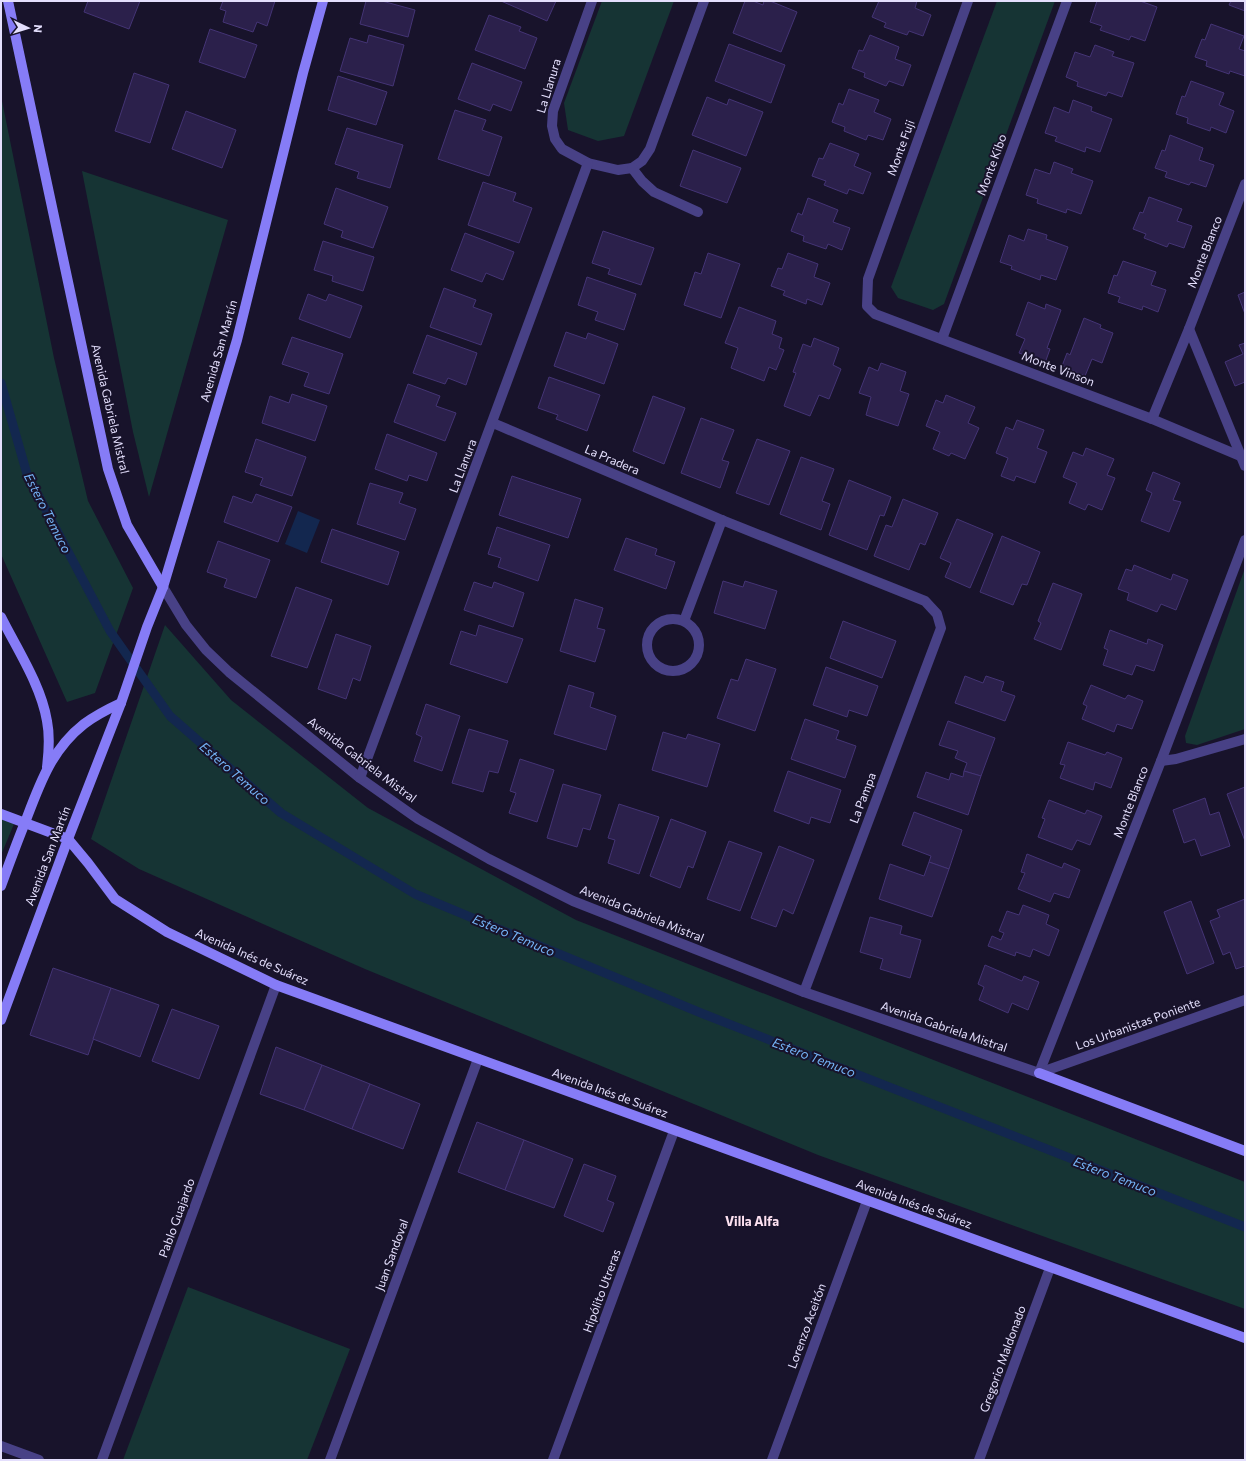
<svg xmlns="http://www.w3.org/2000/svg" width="1246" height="1461" font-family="Commissioner,sans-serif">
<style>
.green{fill:#163434}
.water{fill:#13274f}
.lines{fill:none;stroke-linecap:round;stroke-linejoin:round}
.stream{stroke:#13274f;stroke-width:9}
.building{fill:#2b204b;stroke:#443475}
.street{stroke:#484186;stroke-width:10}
.secondary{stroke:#867cf7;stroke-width:10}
.labels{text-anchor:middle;stroke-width:4;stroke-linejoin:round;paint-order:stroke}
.street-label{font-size:12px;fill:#e4dffd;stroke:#18132b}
.water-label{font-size:13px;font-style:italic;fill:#74b3f6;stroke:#18132b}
.neighbourhood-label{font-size:13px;font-weight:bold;fill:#fde1f1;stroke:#18132b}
</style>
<rect width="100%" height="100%" fill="#18132b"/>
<g class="green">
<polygon points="602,1 674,1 624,136 598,141 568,130 564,103"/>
<polygon points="997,1 1055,1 944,304 933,310 898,298 891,287"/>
<polygon points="1,96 54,358 88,501 133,588 95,693 67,702 1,554"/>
<polygon points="82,171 228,220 149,497 133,432"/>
<polygon points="1245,568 1245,729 1197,745 1186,743 1185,736"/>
<polygon points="165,625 231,700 368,808 576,920 1245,1182 1245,1309 818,1155 365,969 139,869 91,839"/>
<polygon points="1,819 14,824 1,855"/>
<polygon points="188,1287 350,1349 307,1460 123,1460"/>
</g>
<polygon class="water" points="298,511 320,520 307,553 285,544"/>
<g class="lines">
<polyline class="stream" points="1,383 27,474 110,631 170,716 281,813 415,894 701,1013 1245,1227"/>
</g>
<g class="building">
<polygon points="88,1 140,1 129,29 84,12"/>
<polygon points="223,1 275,1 267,26 257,22 253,32 223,22 226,11 220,9"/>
<polygon points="366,1 382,1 415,10 408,37 360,24"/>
<polygon points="501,1 556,1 547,21"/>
<polygon points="745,1 753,1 763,5 764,1 770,1 797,12 781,52 733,33"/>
<polygon points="879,1 917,1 915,8 931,15 923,36 909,31 907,35 884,27 886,23 872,17"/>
<polygon points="1097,1 1140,1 1157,7 1145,41 1131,36 1129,40 1100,30 1102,26 1090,22"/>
<polygon points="1231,1 1245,1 1245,11 1229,5"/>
<polygon points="489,15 521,27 519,31 537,38 525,69 475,50"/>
<polygon points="1211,24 1244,36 1239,49 1245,51 1245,76 1230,71 1229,74 1206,66 1207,61 1195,57 1202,39 1205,40"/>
<polygon points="210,29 257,45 245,78 199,62"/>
<polygon points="369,35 404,45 393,86 340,71 350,38 367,43"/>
<polygon points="870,35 899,47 895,59 911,65 903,86 889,81 886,86 864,77 865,73 852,68 859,50 863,51"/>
<polygon points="729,44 785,65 771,103 715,81"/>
<polygon points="1095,45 1114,52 1112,56 1134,63 1122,97 1108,92 1106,96 1077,86 1078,82 1066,77 1075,52 1090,57"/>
<polygon points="472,63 522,82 511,111 493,104 490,111 458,99"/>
<polygon points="134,73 169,85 150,143 115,131"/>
<polygon points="338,76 387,92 376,125 328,110"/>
<polygon points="1191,81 1224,93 1219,105 1234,111 1226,133 1211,127 1210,131 1187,123 1188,118 1176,114 1182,96 1185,97"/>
<polygon points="849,89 879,100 874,112 891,119 883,140 868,135 866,140 844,131 845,127 832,122 839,103 843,105"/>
<polygon points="707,97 727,105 729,99 763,112 746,156 692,135"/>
<polygon points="1073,100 1092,107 1091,111 1112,119 1100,152 1086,147 1085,152 1055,141 1057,137 1045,133 1054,107 1069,113"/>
<polygon points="455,110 486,120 482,130 502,137 489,176 438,159"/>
<polygon points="186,111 236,130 222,168 172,149"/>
<polygon points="347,128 403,145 390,188 357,178 359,172 335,164"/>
<polygon points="1170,135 1203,148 1199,160 1214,165 1206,187 1191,182 1189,185 1165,177 1167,172 1155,168 1162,150 1165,151"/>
<polygon points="830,143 859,154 854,166 871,173 863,194 849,189 847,194 824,185 826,181 812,176 819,158 823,159"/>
<polygon points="693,150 741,168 727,203 680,186"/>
<polygon points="1054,162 1073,169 1071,173 1093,181 1081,214 1067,209 1066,213 1037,203 1038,199 1026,195 1035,169 1050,174"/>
<polygon points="483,182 516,193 513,201 532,208 519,243 468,225"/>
<polygon points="336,188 388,207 373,248 341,237 343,231 324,224"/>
<polygon points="1149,197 1182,209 1177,221 1192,226 1184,248 1169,243 1167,247 1144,238 1146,234 1133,229 1140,212 1143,213"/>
<polygon points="808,198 838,210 833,222 850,228 842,250 828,244 826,249 803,241 804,236 791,231 798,213 802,215"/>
<polygon points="1028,229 1047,235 1046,239 1068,247 1056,280 1041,275 1040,280 1011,269 1012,266 1000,262 1009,235 1024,241"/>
<polygon points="603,231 654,248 641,285 608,274 610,269 592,263"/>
<polygon points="465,233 514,252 503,280 486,273 482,282 451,270"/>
<polygon points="323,241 374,257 363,291 332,281 333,276 314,270"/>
<polygon points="708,253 740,264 721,318 684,305 695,272 701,274"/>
<polygon points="788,253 818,264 814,277 830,283 822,305 807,299 806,304 783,295 785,291 771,286 778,268 782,269"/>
<polygon points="1123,261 1156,272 1151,285 1166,290 1158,312 1143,306 1142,310 1118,302 1120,297 1108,293 1114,275 1117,276"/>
<polygon points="587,277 636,294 624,330 595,320 598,312 578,305"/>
<polygon points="444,288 476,300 473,307 492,314 481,345 430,327"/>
<polygon points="1245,292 1245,314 1238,295"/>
<polygon points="308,294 326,301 329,294 362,306 350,338 299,319"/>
<polygon points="1028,302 1045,309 1046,304 1061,310 1047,348 1050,349 1045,363 1019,353 1025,339 1016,335"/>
<polygon points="739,307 776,321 772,334 782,338 779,348 784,350 776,370 769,367 764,381 731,368 738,348 725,343"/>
<polygon points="1084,318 1101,325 1100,328 1113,333 1102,363 1092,359 1085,376 1062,366 1067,353 1070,355"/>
<polygon points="566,332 586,339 588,333 618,344 604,384 554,366"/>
<polygon points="427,335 477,353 466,385 448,378 445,384 413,373"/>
<polygon points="292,337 343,354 329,394 304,386 309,373 282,364"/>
<polygon points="814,338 839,348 833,365 841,369 829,399 819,395 810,416 784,406 796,373 793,372 803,344 811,347"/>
<polygon points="1245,343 1245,382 1235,386 1225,362 1243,354 1239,345"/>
<polygon points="881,363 906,372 900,391 909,394 898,426 866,415 871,397 859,393 869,367 878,371"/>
<polygon points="549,377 600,395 587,431 556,419 558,415 538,408"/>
<polygon points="408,384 440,396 436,406 456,413 445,441 394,422"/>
<polygon points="292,394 327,406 315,441 262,423 270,396 289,403"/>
<polygon points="946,395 975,407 968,423 979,428 965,459 951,453 949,456 933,449 940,432 926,426 936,400 943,403"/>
<polygon points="653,396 685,408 664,464 633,451"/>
<polygon points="701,418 734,430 722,460 729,462 720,488 681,473"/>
<polygon points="1017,420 1044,430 1037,448 1047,452 1035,483 1016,476 1014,481 1001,476 1008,458 996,453 1006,427 1013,430"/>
<polygon points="387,434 437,453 427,481 409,475 407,481 375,469"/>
<polygon points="256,439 306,457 292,496 260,485 263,478 245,472"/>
<polygon points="757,439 790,451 769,505 736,493"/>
<polygon points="1086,448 1114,459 1107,475 1115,478 1102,510 1088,504 1085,510 1069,503 1077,483 1063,477 1073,452 1083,456"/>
<polygon points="801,457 834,469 822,501 830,504 821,530 780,514"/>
<polygon points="1153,472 1180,483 1173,500 1181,502 1169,532 1141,521 1152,493 1146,490"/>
<polygon points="512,476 581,499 568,538 499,515"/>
<polygon points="849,480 891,497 884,516 880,515 867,550 829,535"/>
<polygon points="370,483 403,493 399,503 416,509 405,540 357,524"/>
<polygon points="256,494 292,507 278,542 224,522 233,496 252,503"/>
<polygon points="903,499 938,513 925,545 920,543 909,570 874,556 886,525 892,527"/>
<polygon points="957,519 993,534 970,588 945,577 951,563 940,558"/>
<polygon points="497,527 550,545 538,581 498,567 501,558 488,554"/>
<polygon points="332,529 399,552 388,585 321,562"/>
<polygon points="1002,536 1040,552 1027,585 1022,584 1013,605 980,592"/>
<polygon points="626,538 657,549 655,555 675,562 666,589 614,570"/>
<polygon points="218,541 270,560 256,598 224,587 227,579 207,572"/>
<polygon points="1134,565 1171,580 1173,574 1188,580 1176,610 1161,604 1157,612 1127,600 1129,593 1118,589 1126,569 1132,571"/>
<polygon points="723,581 743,587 745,581 777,591 765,629 714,613"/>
<polygon points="474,582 492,588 494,582 524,593 513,627 464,610"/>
<polygon points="1053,583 1082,594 1061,650 1034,639 1041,623 1038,621"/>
<polygon points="296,587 332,600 307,668 271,656"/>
<polygon points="575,599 603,608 597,628 605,630 595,662 560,651"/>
<polygon points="843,621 896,641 882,678 830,658"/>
<polygon points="479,625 523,639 507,683 450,664 461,631 476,636"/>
<polygon points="1110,630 1147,644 1148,639 1163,645 1154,671 1136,665 1132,675 1103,665 1108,650 1104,648"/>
<polygon points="336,634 371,646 360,681 353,678 346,699 318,689"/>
<polygon points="746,659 776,669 755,731 717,718 731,679 738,681"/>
<polygon points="826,667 878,686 867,716 849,710 847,717 813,705"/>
<polygon points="965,676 983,683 986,676 1004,682 1001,691 1015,696 1005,721 955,703"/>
<polygon points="569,685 594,693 590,707 616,716 606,750 554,734"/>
<polygon points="1091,685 1125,699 1128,695 1143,701 1132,729 1117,724 1114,732 1082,719 1087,706 1083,704"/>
<polygon points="426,704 460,716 442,771 414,761 422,737 416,734"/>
<polygon points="805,719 839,731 836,739 856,746 845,778 791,759"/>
<polygon points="948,721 995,738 981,776 964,771 967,763 955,758 958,751 939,745"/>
<polygon points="469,729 508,741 498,773 489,771 483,792 452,783"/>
<polygon points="663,732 686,739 688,734 720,744 707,787 652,770"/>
<polygon points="1068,742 1105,755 1107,752 1122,758 1111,788 1095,782 1093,790 1060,778 1065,765 1060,764"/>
<polygon points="520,759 554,770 537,822 509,813 516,793 510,791"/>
<polygon points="788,771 841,790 830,823 811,817 809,824 774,811"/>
<polygon points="964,771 981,776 968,815 917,797 926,772 949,780 951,773 963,777"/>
<polygon points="563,784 601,795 590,830 583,828 577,847 547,838"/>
<polygon points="1245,787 1245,841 1227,794"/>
<polygon points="1205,798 1210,815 1219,812 1230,846 1201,856 1195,839 1184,843 1173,810"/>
<polygon points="1049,800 1085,814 1087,810 1102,816 1090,845 1077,840 1072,850 1038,837 1045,819 1042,818"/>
<polygon points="619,804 659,817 639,874 608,863 615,840 608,838"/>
<polygon points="914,812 962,830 949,869 929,862 931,856 902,845"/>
<polygon points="671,819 706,832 693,868 688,866 680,888 650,876"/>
<polygon points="729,841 762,853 740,911 707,899"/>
<polygon points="779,846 814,860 793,914 783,909 776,927 751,918"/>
<polygon points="1027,854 1062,868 1064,863 1080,870 1069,898 1054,893 1050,902 1018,889 1025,873 1021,872"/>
<polygon points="929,862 949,869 932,917 879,899 890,864 924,876"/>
<polygon points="1245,899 1245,966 1236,969 1230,952 1223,955 1210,921 1220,917 1217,910"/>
<polygon points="1191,901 1214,963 1187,974 1164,912"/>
<polygon points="1023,905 1049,915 1046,924 1059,930 1049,956 1033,949 1030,957 1016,952 1015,956 988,946 992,936 1001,940 1004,933 999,931 1007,911 1019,915"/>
<polygon points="870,917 902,926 900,934 921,940 910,978 880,969 883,959 860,952"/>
<polygon points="985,965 1022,981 1024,976 1039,982 1028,1010 1012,1003 1008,1013 979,1000 984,987 978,984"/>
<polygon points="53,968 111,988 88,1055 30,1035"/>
<polygon points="111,988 159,1005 140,1057 93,1039"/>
<polygon points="172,1009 219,1026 199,1079 152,1061"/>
<polygon points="276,1047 322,1065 304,1110 260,1094"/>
<polygon points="322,1065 370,1084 352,1129 304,1110"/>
<polygon points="370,1084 420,1104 403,1149 352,1129"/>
<polygon points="477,1122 524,1140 505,1190 458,1172"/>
<polygon points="524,1140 573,1159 554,1208 505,1190"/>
<polygon points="584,1164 616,1176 607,1200 614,1203 603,1232 564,1216"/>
</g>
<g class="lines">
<g class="street">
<polyline points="592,1 553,111 552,126 555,139 562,149 588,163 618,170 632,168 642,161 650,149 704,1"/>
<polyline points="968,1 868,279 867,306 875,314 1152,419 1240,456"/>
<polyline points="632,168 642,181 654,192 698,212"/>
<polyline points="1189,329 1245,466"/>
<polyline points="942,339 1067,1"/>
<polyline points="1152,419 1189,329 1245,184"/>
<polyline points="493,423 722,520 925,601 937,614 941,628 804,992"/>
<polyline points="163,587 186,625 206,650 229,672 360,778 418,819 489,859 573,901 804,992 1039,1073"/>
<circle cx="673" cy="645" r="26"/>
<polyline points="684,621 722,520"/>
<polyline points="1161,761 1176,759 1245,739"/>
<polyline points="360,778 588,163"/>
<polyline points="1039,1073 1161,761 1245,540"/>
<polyline points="1039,1073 1245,1000"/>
<polyline points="1,1446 39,1460"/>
<polyline points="102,1460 276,985"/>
<polyline points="330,1460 478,1059"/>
<polyline points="553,1460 674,1131"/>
<polyline points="772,1460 867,1201"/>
<polyline points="979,1460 1050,1268"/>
</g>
<g class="secondary">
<polyline points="8,1 108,469 127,525 163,587"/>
<path d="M1 617C17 649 41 685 47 721 50 736 49 751 47 767"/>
<polyline points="1,814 68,839 88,863 115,899 167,932 276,985 1245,1338"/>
<path d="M1 886C9 864 17 842 26 820 40 783 52 749 84 724 96 715 108 709 121 703"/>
<polyline points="1,1020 68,839 121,703 147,627 163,587 237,340 303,73 323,1"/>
<polyline points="1039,1073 1245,1151"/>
</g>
</g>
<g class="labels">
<g class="street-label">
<text transform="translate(549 86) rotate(-73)" y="4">La Llanura</text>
<text transform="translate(901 148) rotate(-70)" y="4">Monte Fuji</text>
<text transform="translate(992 165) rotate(-70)" y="4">Monte Kibo</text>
<text transform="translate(1205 252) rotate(-69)" y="4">Monte Blanco</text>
<text transform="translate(219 351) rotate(-74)" y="4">Avenida San Martín</text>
<text transform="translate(1058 369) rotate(21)" y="4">Monte Vinson</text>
<text transform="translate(110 409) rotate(77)" y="4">Avenida Gabriela Mistral</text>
<text transform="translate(612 460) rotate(23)" y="4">La Pradera</text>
<text transform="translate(463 466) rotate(-69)" y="4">La Llanura</text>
<text transform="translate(362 760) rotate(37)" y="4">Avenida Gabriela Mistral</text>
<text transform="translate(863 798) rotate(-69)" y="4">La Pampa</text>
<text transform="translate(1131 802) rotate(-69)" y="4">Monte Blanco</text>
<text transform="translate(48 856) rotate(-69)" y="4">Avenida San Martín</text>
<text transform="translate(642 914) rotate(22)" y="4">Avenida Gabriela Mistral</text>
<text transform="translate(252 957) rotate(24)" y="4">Avenida Inés de Suárez</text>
<text transform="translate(1138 1024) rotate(-20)" y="4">Los Urbanistas Poniente</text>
<text transform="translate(944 1027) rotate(19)" y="4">Avenida Gabriela Mistral</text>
<text transform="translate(610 1093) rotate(20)" y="4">Avenida Inés de Suárez</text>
<text transform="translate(914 1204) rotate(20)" y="4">Avenida Inés de Suárez</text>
<text transform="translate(177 1218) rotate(-70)" y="4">Pablo Guajardo</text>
<text transform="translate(392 1255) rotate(-70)" y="4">Juan Sandoval</text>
<text transform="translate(602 1291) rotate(-70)" y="4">Hipólito Utreras</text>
<text transform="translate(807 1326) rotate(-70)" y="4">Lorenzo Aceitón</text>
<text transform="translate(1003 1359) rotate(-70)" y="4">Gregorio Maldonado</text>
</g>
<g class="water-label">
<text transform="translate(48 513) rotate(63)" y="5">Estero Temuco</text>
<text transform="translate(235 773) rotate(41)" y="5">Estero Temuco</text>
<text transform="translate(514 935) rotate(23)" y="5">Estero Temuco</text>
<text transform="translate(814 1057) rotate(21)" y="5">Estero Temuco</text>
<text transform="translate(1115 1176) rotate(21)" y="5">Estero Temuco</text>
</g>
<g class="neighbourhood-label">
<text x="752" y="1226">Villa Alfa</text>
</g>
</g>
<rect width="1246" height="1461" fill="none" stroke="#e4dffd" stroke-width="4"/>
<g transform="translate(28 28) rotate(94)" stroke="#18132b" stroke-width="3" paint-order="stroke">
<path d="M0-3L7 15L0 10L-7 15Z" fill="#e4dffd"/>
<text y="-6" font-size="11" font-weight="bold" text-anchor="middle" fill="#e4dffd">N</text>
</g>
</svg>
